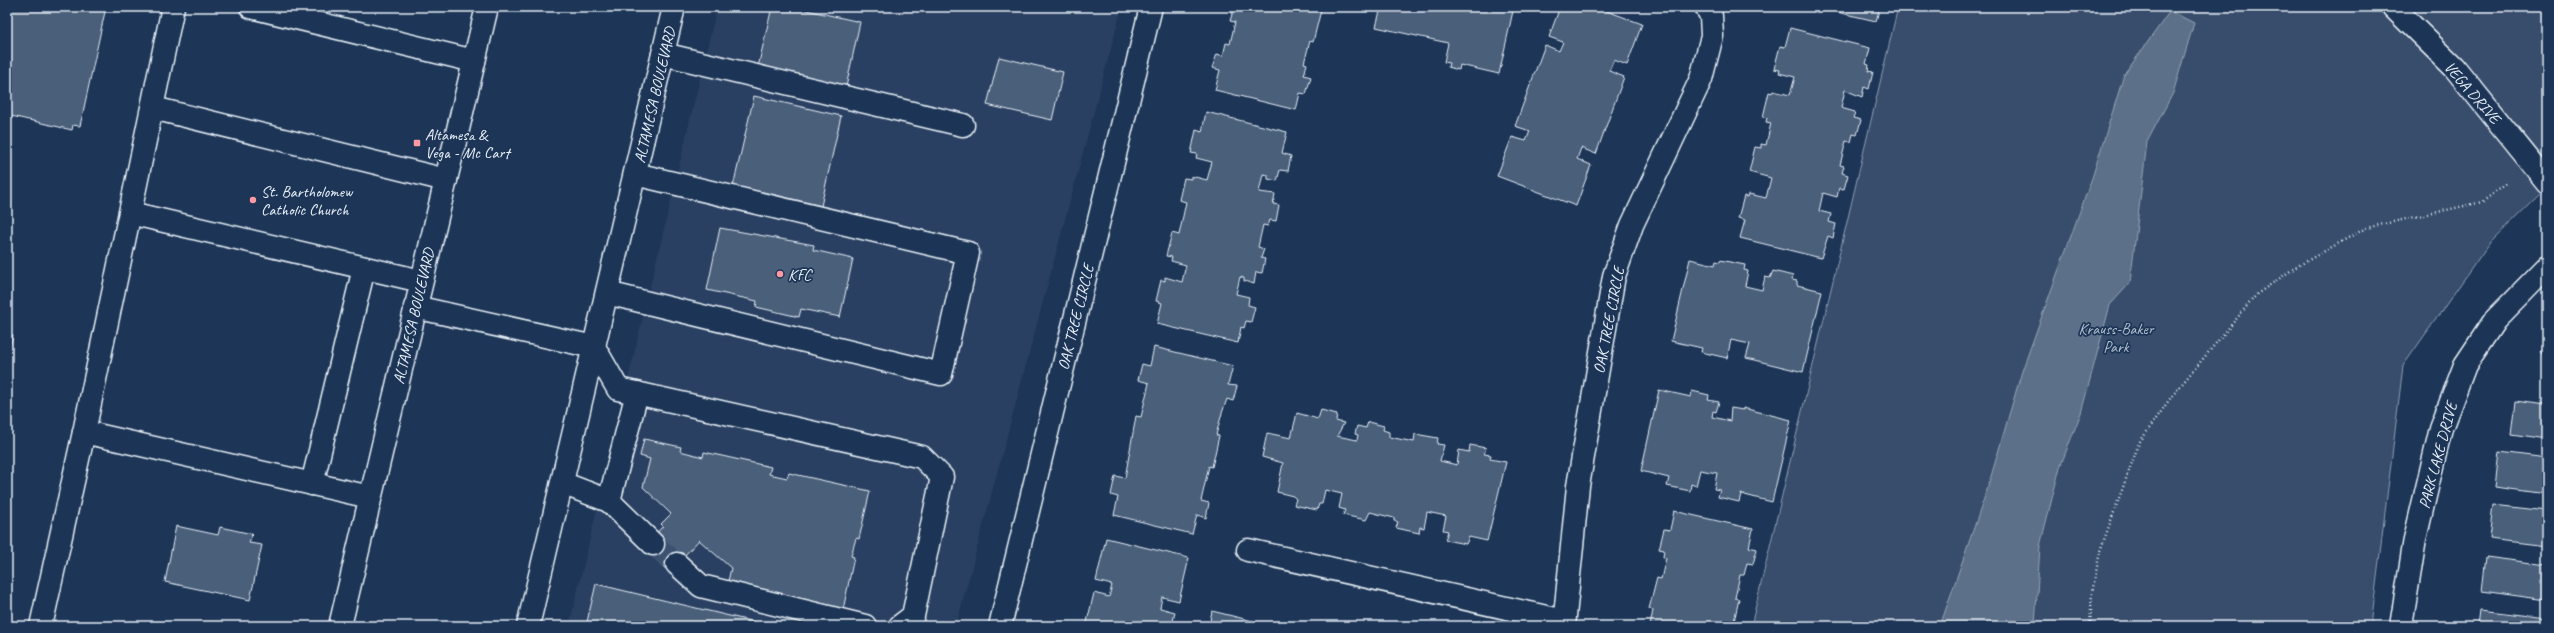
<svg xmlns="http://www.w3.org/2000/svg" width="2554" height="633" font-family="Caveat,sans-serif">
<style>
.built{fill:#2a4162}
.green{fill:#374d6c;stroke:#909fb2}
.water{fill:#5d7089;stroke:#95a4b5}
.building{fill:#495e7a;stroke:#e8f1f8}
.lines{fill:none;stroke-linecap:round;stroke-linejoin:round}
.minor-tunnel{stroke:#3b516f;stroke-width:22;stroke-dasharray:22 11;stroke-linecap:butt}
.minor-casing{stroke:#e8f1f8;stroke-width:25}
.major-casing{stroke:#e8f1f8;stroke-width:25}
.path{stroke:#e8f1f8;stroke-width:2.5;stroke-dasharray:1 3;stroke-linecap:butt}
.minor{stroke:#1d3557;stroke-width:22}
.major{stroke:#1d3557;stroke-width:22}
.poi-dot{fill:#ff9aa2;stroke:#1d3557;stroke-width:1.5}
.labels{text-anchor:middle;stroke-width:3.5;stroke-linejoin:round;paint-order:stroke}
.street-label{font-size:16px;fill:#e8f1f8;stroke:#1d3557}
.poi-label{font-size:16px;fill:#e8f1f8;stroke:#1d3557;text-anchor:start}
.park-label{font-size:16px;fill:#b3c0ce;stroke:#1d3557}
</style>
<rect width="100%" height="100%" fill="#1d3557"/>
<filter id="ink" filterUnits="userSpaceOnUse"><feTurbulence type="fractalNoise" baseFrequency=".025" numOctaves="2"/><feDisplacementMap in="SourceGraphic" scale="8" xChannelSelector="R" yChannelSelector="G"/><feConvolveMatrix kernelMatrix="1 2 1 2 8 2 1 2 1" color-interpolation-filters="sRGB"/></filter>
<g filter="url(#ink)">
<polygon class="built" points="717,7 1122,7 956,626 569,626"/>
<polygon class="green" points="1898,7 2547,7 2547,187 2488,245 2403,366 2371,626 1751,626"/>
<polygon class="water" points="2170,11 2194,23 2173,93 2147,142 2130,283 2110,305 2081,413 2060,467 2040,546 2035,626 1940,626 1987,490 2022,371 2092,178 2124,75"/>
<g class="building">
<polygon points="7,7 106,7 80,126 73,125 72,130 7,115"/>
<polygon points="772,7 793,7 860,22 846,87 758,67"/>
<polygon points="1234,7 1316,7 1321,10 1313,42 1310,41 1304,63 1307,64 1304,75 1311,77 1306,94 1300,93 1296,110 1215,90 1220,70 1212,68 1217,54 1223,56 1226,43 1230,44 1235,22 1230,21"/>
<polygon points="1381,7 1494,7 1513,11 1499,74 1460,65 1459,70 1448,67 1449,63 1444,62 1448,43 1376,27"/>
<polygon points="1560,7 1596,7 1642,24 1627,65 1614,60 1609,71 1624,77 1596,154 1581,148 1577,159 1591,165 1576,206 1497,176 1512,137 1526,141 1530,131 1515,126 1545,45 1559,51 1563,42 1549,37"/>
<polygon points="1815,7 1880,7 1876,21"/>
<polygon points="1790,28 1870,48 1866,64 1869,65 1868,71 1873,72 1869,89 1864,87 1862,97 1845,90 1841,108 1855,112 1853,118 1861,120 1857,135 1853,134 1851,142 1846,141 1840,165 1844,166 1842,173 1848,175 1844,189 1839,188 1837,197 1823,193 1819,211 1831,214 1829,222 1836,224 1833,238 1828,236 1821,258 1740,238 1745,220 1738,218 1744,196 1748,197 1749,194 1766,198 1771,178 1749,172 1755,147 1761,148 1761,144 1766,145 1771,123 1766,122 1767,118 1763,117 1769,92 1772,93 1773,91 1790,95 1795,77 1779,73 1780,70 1774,69 1780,46 1785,47"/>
<polygon points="999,57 1063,72 1052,120 987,105"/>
<polygon points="754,96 841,116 821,206 733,187"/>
<polygon points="1206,112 1287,132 1282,153 1291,156 1288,171 1280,170 1277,181 1268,179 1268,175 1263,174 1259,192 1275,194 1273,204 1279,205 1276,221 1270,220 1268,226 1263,225 1258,247 1264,249 1261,258 1265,259 1262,273 1256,272 1254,284 1244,281 1244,278 1240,277 1236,294 1249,297 1248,305 1255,307 1251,322 1246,321 1244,328 1241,327 1238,343 1157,324 1162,303 1156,301 1161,280 1165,281 1165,277 1182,282 1186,265 1171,261 1172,257 1166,256 1172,233 1179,235 1186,202 1179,200 1184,178 1191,179 1191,176 1207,180 1212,162 1196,158 1197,154 1191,153 1196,130 1202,132"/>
<polygon points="720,228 814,245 813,250 853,259 840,317 801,309 799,317 756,307 757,301 707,290"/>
<polygon points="1690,259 1715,265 1716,261 1720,262 1720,260 1745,265 1744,270 1748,271 1745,286 1762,290 1765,277 1770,278 1773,271 1793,276 1792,280 1797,281 1797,285 1822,291 1803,372 1746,358 1750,344 1731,340 1727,358 1701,352 1702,348 1671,341"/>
<polygon points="7,326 11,327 10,334 13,335 7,360"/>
<polygon points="1154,347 1233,366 1228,385 1237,386 1233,401 1227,399 1222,413 1216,435 1219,436 1212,467 1209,466 1201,501 1209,503 1206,518 1197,515 1192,534 1114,515 1118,497 1111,495 1115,476 1125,478 1136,416 1141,417 1149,383 1138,380 1142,364 1150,366"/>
<polygon points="2547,348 2547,361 2541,352"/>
<polygon points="1659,390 1691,397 1692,391 1709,395 1708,400 1719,402 1716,412 1713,411 1712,417 1730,421 1731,408 1743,410 1743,408 1791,420 1772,502 1741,494 1739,502 1718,497 1720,490 1714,489 1717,473 1700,470 1696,486 1691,484 1690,491 1667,486 1669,478 1641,471"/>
<polygon points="2515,401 2547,405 2547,439 2511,434"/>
<polygon points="1321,410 1337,414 1336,421 1344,423 1337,436 1357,440 1358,435 1355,434 1357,426 1366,428 1368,422 1384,426 1383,430 1389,432 1389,437 1414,442 1415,434 1438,438 1437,444 1444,445 1440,461 1457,465 1459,450 1469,452 1470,445 1486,448 1484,454 1491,455 1490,459 1506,462 1487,541 1469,537 1466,544 1445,540 1448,531 1443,530 1446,516 1427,512 1424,528 1420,527 1419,533 1396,528 1398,522 1394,521 1394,518 1370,512 1366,520 1343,515 1345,510 1339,508 1342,494 1325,490 1322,504 1319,504 1317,510 1294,505 1296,499 1293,496 1277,492 1283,463 1262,457 1267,433 1291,438 1297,413 1318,419"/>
<polygon points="644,439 681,447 680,451 703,457 704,452 771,467 769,474 787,478 789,473 870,491 859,539 856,538 851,556 854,557 843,610 727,586 731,568 699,540 669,572 646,550 654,536 663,526 661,524 671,514 643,487 650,459 640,456"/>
<polygon points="2499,452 2547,458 2547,494 2495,487"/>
<polygon points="2493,505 2547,511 2547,546 2489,539"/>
<polygon points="1674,511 1753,529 1749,547 1757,549 1753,564 1747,563 1744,575 1740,575 1735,598 1739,599 1733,626 1650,626 1653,610 1649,609 1657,578 1661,579 1666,558 1663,557 1664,550 1659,549 1664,529 1670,530"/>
<polygon points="176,526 218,535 220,527 252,534 249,543 262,545 250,600 165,582"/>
<polygon points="1106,538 1189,558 1179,601 1162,597 1160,608 1175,612 1172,626 1086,626 1094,593 1109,597 1112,585 1096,581"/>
<polygon points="2486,557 2547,565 2547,600 2482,591"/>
<polygon points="596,584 771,626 586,626"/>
<polygon points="2480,610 2547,618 2547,626 2478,626"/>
<polygon points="1212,611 1273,626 1209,626"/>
</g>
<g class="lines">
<polyline class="minor-tunnel" points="653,544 677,564"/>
<defs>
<g id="minor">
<polyline points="173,7 84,432 370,497"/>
<polyline points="251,7 474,61"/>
<polyline points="2393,7 2454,67 2547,182"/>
<polyline points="663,54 963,125"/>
<polyline points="153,108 446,180"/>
<polyline points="130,213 421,281"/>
<polyline points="607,293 941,374 968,253 635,174"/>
<polyline points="594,347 618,389 922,457 942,477 913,616 900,626"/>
<polyline points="562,483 609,501 653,544"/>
<polyline points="312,484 364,268"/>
<polyline points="609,501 637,393"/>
<polyline points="1248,550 1564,621"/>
<polyline points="677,564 701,586 865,626"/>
<polyline points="41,626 84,432"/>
<polyline points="1000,626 1151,7"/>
<polyline points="1564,626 1578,486 1614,276 1632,225 1701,79 1712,36 1711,16 1706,7"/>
<polyline points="2401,626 2415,539 2441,428 2465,365 2495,320 2547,267"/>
</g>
<g id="major">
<polyline points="415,307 594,347"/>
<polyline points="340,626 487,7"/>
<polyline points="528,626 674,7"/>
</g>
</defs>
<use href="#minor" class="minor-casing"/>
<use href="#major" class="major-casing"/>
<polyline class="path" points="2090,626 2092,593 2100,551 2139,443 2172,396 2257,294 2296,267 2366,228 2482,202 2508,183"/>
<use href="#minor" class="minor"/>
<use href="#major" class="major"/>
</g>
</g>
<g class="poi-dot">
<rect x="413" y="139" width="8" height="8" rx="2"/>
<circle cx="253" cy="200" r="4"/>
<circle cx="780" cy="274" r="4"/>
</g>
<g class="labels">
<g class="street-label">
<text transform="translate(2473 92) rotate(49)" y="6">VEGA DRIVE</text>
<text transform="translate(654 95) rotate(-77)" y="6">ALTAMESA BOULEVARD</text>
<text transform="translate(413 316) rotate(-77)" y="6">ALTAMESA BOULEVARD</text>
<text transform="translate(1075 317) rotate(-76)" y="6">OAK TREE CIRCLE</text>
<text transform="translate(1608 320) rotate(-79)" y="6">OAK TREE CIRCLE</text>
<text transform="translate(2437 455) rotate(-75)" y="6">PARK LAKE DRIVE</text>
</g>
<g class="poi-label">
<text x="425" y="140">Altamesa &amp;<tspan x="425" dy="18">Vega - Mc Cart</tspan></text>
<text x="261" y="197">St. Bartholomew<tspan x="261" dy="18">Catholic Church</tspan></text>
<text x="788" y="280">KFC</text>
</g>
<g class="park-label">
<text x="2116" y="334">Krauss-Baker<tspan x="2116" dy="18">Park</tspan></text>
</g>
</g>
<rect width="2554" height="633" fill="none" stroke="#1d3557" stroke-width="24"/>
<rect x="12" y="12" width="2530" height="609" fill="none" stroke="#e8f1f8" stroke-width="1.5" filter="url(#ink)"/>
</svg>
